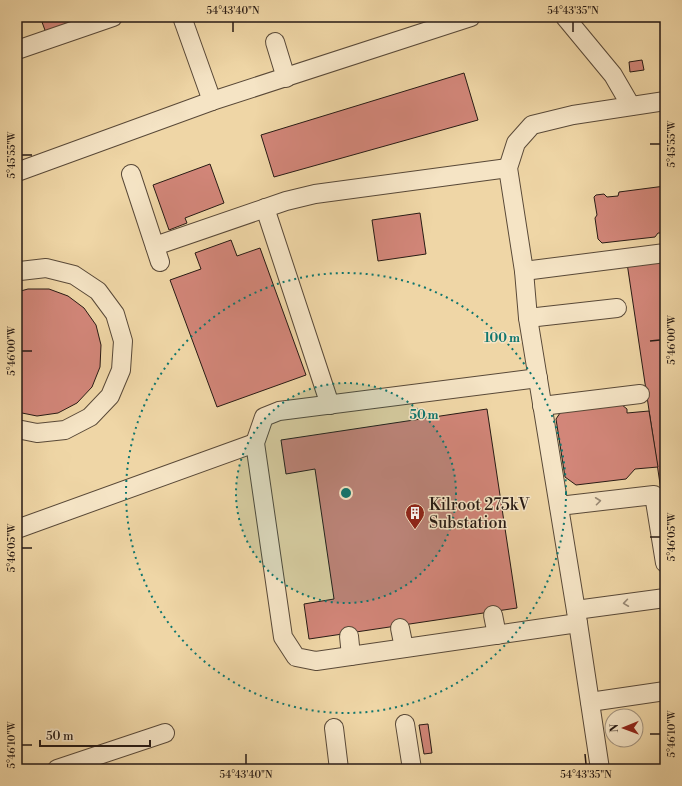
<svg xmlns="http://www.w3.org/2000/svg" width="682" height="786" font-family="'Libre Bodoni',serif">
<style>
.building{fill:#d28679;stroke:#271a14}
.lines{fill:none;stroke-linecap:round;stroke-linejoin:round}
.minor-casing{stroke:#594938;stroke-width:20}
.minor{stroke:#f5e4c5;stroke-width:18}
.oneway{stroke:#988975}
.ticks{fill:none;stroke:#271a14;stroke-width:1.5}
.ring{fill:none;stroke:#0f766e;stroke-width:2;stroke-dasharray:2 4}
.labels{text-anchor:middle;stroke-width:3;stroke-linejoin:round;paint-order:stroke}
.poi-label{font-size:16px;fill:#271a14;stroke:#f5e4c5;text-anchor:start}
.centre{fill:#0f766e;stroke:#f5e4c5;stroke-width:2}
.ring-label{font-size:12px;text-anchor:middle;font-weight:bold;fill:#0f766e;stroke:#f5e4c5;stroke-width:3;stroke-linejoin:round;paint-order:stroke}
.neatline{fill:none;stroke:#271a14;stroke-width:1.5}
.ticks-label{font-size:10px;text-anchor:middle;fill:#271a14}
</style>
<rect width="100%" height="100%" fill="#efd6a6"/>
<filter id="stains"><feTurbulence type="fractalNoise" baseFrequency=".005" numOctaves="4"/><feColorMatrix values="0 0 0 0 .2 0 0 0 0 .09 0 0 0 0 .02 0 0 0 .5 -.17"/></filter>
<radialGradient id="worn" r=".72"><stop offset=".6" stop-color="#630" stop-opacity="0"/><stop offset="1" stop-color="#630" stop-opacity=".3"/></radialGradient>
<g class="building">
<polygon points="55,17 68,17 71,24 46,33 42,22"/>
<polygon points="642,60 644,70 630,72 629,62"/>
<polygon points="464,73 478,120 274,177 261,135"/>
<polygon points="210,164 224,203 185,218 187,223 169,230 153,185"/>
<polygon points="665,186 665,233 658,233 655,237 602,243 598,239 595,218 597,215 594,197 596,195 604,194 607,197 618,196 619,192"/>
<polygon points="420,213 426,254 378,261 372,220"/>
<polygon points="231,240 237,256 260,248 306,375 217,407 170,280 201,269 195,253"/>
<polygon points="665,257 665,517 627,263"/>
<polygon points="28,289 49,289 68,296 84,308 96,325 101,345 100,367 92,387 77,403 58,413 37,416 17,412 17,292"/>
<polygon points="616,400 627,409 627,413 649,411 658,467 635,469 626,479 576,485 565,477 556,419 564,407"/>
<polygon points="487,409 517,608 309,639 304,604 334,599 315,469 286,474 281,440"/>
<polygon points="428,724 432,753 424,754 419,725"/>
</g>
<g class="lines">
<defs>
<g id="minor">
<polyline points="182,17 212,101"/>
<polyline points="565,17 613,75 631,106"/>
<polyline points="275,42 286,78"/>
<polyline points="17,50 113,17"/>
<polyline points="17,172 212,101 471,17"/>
<polyline points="131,174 160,262"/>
<polyline points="265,208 330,405"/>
<polyline points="155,246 286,201 315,194 508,168"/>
<polyline points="524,271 665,253"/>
<polyline points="17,272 20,271 46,268 74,275 98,291 115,314 123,341 121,370 110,396 90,417 65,430 37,433 17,429"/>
<polyline points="528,318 617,308"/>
<polyline points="538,378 279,411 264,417 255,443 283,637 296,657 316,661 578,623"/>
<polyline points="542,406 640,394"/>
<polyline points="559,506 654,495 665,563"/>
<polyline points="17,529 255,443"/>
<polyline points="576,610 665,598"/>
<polyline points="493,615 497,635"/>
<polyline points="400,628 404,648"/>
<polyline points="349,636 351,656"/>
<polyline points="590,702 665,691"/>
<polyline points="405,724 412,769"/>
<polyline points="334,728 339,769"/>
<polyline points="57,769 165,733"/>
<polyline points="600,769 578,623 528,318 524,271 508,168 516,143 532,125 573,115 665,101"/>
</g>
</defs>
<use href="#minor" class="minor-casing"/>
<use href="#minor" class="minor"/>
</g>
<defs><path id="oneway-chevron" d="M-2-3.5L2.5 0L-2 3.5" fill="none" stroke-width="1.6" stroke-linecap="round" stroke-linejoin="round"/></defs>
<g class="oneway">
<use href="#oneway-chevron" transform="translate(598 501) rotate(-7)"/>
<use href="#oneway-chevron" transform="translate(626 603) rotate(172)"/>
</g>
<path class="ticks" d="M233 22V32M573 22V32M650 144H660M22 155H32M650 341 660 340M22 351H32M650 537H660M22 548H32M650 734H660M22 745H32M246 754V764M585 754 586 764"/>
<circle cx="346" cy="493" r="110" fill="#0f766e" fill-opacity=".12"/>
<g class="ring">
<circle cx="346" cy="493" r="110"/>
<circle cx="346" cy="493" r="220"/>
</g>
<defs>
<symbol id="building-pin" viewBox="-11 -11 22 30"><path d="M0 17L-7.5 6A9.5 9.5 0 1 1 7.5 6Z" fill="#8f2418" stroke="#f5e4c5"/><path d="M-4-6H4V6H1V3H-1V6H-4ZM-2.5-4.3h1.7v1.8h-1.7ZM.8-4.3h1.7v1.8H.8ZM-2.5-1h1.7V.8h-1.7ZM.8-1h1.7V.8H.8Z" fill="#fff"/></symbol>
</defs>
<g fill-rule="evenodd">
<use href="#building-pin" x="404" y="502" width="22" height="30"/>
</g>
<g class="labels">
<g class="poi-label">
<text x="429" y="510">Kilroot 275kV<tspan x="429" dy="18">Substation</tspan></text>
</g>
</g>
<circle cx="346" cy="493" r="6" class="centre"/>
<g class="ring-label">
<text x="502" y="342">100 m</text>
<text x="424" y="419">50 m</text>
</g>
<rect width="682" height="786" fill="none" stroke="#efd6a6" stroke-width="44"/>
<g transform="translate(624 728) rotate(269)"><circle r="19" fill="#f5e4c5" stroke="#a3937e"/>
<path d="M0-3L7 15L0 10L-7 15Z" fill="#8f2418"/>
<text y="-6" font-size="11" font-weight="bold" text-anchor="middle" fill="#271a14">N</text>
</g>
<path d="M40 740v6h110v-6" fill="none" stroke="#271a14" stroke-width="2"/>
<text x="46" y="740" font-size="12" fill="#271a14" stroke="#f5e4c5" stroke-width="3" paint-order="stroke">50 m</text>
<rect x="22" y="22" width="638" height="742" class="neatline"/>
<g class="ticks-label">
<text x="233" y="14">54°43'40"N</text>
<text x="573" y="14">54°43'35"N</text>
<text transform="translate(671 144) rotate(-90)" y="4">5°45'55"W</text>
<text transform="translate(11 155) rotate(-90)" y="4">5°45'55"W</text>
<text transform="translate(671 340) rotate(-90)" y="4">5°46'00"W</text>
<text transform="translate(11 351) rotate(-90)" y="4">5°46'00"W</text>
<text transform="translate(671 537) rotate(-90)" y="4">5°46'05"W</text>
<text transform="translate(11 548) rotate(-90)" y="4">5°46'05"W</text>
<text transform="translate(671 734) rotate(-90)" y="4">5°46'10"W</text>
<text transform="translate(11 745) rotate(-90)" y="4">5°46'10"W</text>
<text x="246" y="778">54°43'40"N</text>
<text x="586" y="778">54°43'35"N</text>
</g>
<rect width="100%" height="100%" filter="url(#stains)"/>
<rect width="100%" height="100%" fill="url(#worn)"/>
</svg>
